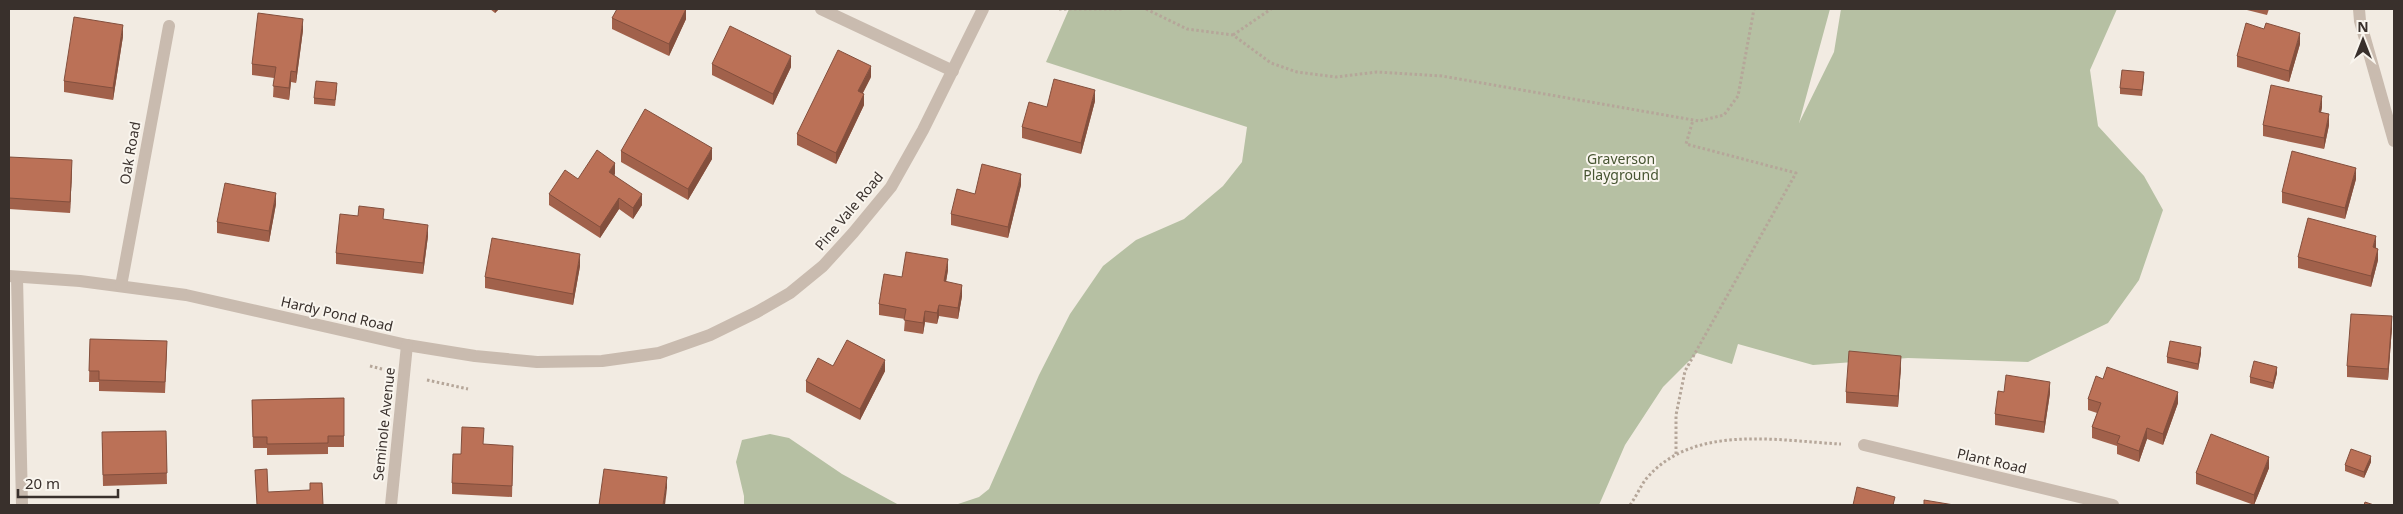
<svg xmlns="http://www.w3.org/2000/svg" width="2403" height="514" font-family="'Noto Sans',sans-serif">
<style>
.green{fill:#b6c0a3}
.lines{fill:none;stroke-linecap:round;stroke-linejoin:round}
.path{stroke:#b5a699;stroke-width:3;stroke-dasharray:2.5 2.5;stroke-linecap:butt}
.minor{stroke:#c9bbaf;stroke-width:12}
.wall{fill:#a1614b}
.shaded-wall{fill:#834f3d}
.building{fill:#bb7157;stroke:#834f3d}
.labels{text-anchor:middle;stroke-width:4;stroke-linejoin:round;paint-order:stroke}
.street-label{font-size:14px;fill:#39302c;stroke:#f9f5ee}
.park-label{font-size:14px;fill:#475532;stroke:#f9f5ee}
</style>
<rect width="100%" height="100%" fill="#f2ebe2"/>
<g class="green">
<polygon points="1069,9 1830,9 1799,123 1834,52 1841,9 2117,9 2090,70 2098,126 2144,176 2163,210 2139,280 2108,323 2028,362 1908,358 1813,365 1738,344 1732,364 1697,353 1663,387 1625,445 1599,505 955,505 979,497 989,489 1039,375 1070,314 1103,266 1136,240 1184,219 1223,186 1242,162 1247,127 1046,62"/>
<polygon points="770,434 789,438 842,474 899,505 744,505 744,496 736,462 742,440"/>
</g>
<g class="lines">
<g class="path">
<polyline points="1059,9 1124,9"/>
<polyline points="1146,9 1187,29 1233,35 1271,63 1297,72 1336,77 1377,72 1442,76 1699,121 1724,115 1738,96 1754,9"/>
<polyline points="1233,35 1271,9"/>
<polyline points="370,366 382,369"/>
<polyline points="427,380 468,389"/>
<polyline points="1676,454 1676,415 1685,371 1796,173 1686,144 1693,120"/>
<path d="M1630 505C1636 497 1640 487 1646 479 1693 423 1778 441 1841 444"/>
</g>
<g class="minor">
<polyline points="821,9 953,71"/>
<polyline points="2359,9 2360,21 2394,141"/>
<polyline points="9,276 80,281 186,295 407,345 475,356 537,362 602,361 659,353 710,335 757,312 790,293 823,266 853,233 891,187 923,130 983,9"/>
<polyline points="17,277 22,505"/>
<polyline points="121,286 169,26"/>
<polyline points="1864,445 2113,505"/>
<polyline points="391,505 407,345"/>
</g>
</g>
<g class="wall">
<polygon points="490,9 499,9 495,13"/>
<polygon points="686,9 686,19 669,56 612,29 612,18"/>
<polygon points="2243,9 2269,9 2267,15"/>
<polygon points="303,30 296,83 291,82 289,100 273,97 274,78 252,75 252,64"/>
<polygon points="123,36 113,100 64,92 64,81"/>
<polygon points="2300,44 2289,82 2237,67 2237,56"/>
<polygon points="712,64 791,67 773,105 712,75"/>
<polygon points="871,77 863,93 864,105 836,164 797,145 797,134"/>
<polygon points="2144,78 2142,96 2120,94 2120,88"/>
<polygon points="337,89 335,106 314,104 314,98"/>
<polygon points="1095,101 1081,154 1022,138 1022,127 1047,107"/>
<polygon points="2322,107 2321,112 2329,125 2324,149 2263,136 2263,125"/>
<polygon points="621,151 712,159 688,200 621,162"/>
<polygon points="9,157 72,171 70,213 9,209"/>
<polygon points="615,174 614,175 642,205 633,219 619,209 600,238 549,205 549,194 578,179"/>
<polygon points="2356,179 2345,219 2282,203 2282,192"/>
<polygon points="1021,185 1008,238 951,225 951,214"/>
<polygon points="276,204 269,242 217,233 217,222"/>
<polygon points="384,220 428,236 423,274 336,264 336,253"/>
<polygon points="2376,247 2378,260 2371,287 2298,268 2298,257"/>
<polygon points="580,266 573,305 485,288 485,277"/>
<polygon points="948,270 946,282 962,296 958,319 939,316 937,324 925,322 923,334 904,331 905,319 879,315 879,304 902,277"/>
<polygon points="2392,327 2388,380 2347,377 2347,366"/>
<polygon points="90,339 167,352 165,393 99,391 99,382 89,382"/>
<polygon points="2201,353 2198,370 2167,363 2167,357"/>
<polygon points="833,366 885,371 860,420 806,392 806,381"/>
<polygon points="1901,367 1898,407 1846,403 1846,392"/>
<polygon points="2277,373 2273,389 2250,383 2250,377"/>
<polygon points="2103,379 2178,403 2163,445 2147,439 2139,462 2117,454 2117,446 2092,438 2092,427 2097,413 2088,410 2088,399"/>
<polygon points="2050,393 2044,433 1995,425 1995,414"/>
<polygon points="344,398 344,447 328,447 328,454 267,455 267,448 253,448 252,400"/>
<polygon points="166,431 167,484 103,486 102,443"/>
<polygon points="484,444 513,457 512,497 452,494 452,483 461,454"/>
<polygon points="2371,462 2364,478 2345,471 2345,465"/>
<polygon points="2269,468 2254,505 2196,484 2196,473"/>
</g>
<g class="shaded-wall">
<polygon points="495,9 499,9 495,13"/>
<polygon points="686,9 686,19 669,56 669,44"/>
<polygon points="303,19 303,30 296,83 296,72"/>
<polygon points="123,25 123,36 113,100 113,88"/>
<polygon points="2300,33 2300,44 2289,82 2289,71"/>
<polygon points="791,56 791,67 773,105 773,94"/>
<polygon points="871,66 871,77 858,102 858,91"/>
<polygon points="291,71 291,82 289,100 289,88"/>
<polygon points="1095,90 1095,101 1081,154 1081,143"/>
<polygon points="864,94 864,105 836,164 836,153"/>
<polygon points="2322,96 2322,107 2319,123 2319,112"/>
<polygon points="2329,114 2329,125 2324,149 2324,138"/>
<polygon points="712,148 712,159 688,200 688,189"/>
<polygon points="72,160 72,171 70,213 70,202"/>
<polygon points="615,163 615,174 609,183 609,172"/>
<polygon points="2356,168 2356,179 2345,219 2345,208"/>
<polygon points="1021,174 1021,185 1008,238 1008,227"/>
<polygon points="276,193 276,204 269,242 269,231"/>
<polygon points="642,194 642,205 633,219 633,208"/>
<polygon points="619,198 619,209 600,238 600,227"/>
<polygon points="428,225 428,236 423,274 423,263"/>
<polygon points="2376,236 2376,247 2373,258 2373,247"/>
<polygon points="2378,249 2378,260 2371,287 2371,276"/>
<polygon points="580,254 580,266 573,305 573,294"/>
<polygon points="948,259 948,270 944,292 944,281"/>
<polygon points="962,285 962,296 958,319 958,308"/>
<polygon points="939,305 939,316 937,324 937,313"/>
<polygon points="925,311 925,322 923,334 923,323"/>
<polygon points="2392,316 2392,327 2388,380 2388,369"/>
<polygon points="2201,347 2201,353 2198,370 2198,364"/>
<polygon points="1901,356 1901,367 1898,407 1898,396"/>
<polygon points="885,360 885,371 860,420 860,409"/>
<polygon points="2277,367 2277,373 2273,389 2273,383"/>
<polygon points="2050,382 2050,393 2044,433 2044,422"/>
<polygon points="2178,392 2178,403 2163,445 2163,434"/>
<polygon points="2147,428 2147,439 2139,462 2139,451"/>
<polygon points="2371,456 2371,462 2364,478 2364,472"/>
<polygon points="2269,457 2269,468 2254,505 2254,495"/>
<polygon points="667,477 667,488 665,505 663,505"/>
</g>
<g class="building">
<polygon points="617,9 686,9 669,44 612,18"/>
<polygon points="258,13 303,19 296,72 291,71 289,88 273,86 276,67 252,64"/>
<polygon points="74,17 123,25 113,88 64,81"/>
<polygon points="2246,23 2264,29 2266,23 2300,33 2289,71 2237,56"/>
<polygon points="730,26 791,56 773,94 712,64"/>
<polygon points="838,50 871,66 858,91 864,94 836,153 797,134"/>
<polygon points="2122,70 2144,72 2142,90 2120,88"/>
<polygon points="1054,79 1095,90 1081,143 1022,127 1029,102 1047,107"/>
<polygon points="316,81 337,83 335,100 314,98"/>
<polygon points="2271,85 2322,96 2319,112 2329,114 2324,138 2263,125"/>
<polygon points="645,109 712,148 688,189 621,151"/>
<polygon points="597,150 615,163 609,172 642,194 633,208 619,198 600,227 549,194 565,170 578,179"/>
<polygon points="2292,151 2356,168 2345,208 2282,192"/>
<polygon points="9,157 72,160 70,202 9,198"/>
<polygon points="982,164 1021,174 1008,227 951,214 957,189 975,194"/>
<polygon points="225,183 276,193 269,231 217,222"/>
<polygon points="359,206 384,209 383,219 428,225 423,263 336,253 340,214 358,216"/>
<polygon points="2308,218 2376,236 2373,247 2378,249 2371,276 2298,257"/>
<polygon points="492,238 580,254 573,294 485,277"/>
<polygon points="906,252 948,259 944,281 962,285 958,308 939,305 937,313 925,311 923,323 904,320 906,309 879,304 884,274 902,277"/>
<polygon points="2351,314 2392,316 2388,369 2347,366"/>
<polygon points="90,339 167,341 165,382 99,380 99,371 89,371"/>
<polygon points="847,340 885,360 860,409 806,381 818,358 833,366"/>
<polygon points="2170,341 2201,347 2198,364 2167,357"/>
<polygon points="1849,351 1901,356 1898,396 1846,392"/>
<polygon points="2254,361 2277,367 2273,383 2250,377"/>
<polygon points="2107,367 2178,392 2163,434 2147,428 2139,451 2117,443 2120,436 2092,427 2101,403 2088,399 2096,376 2103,379"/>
<polygon points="2006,375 2050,382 2044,422 1995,414 1998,391 2004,392"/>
<polygon points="344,398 344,436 328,436 328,443 267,444 267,437 253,437 252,400"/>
<polygon points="462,427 484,428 483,444 513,446 512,486 452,483 453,454 461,454"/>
<polygon points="166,431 167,473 103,475 102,432"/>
<polygon points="2211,434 2269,457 2254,495 2196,473"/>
<polygon points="2351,449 2371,456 2364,472 2345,465"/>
<polygon points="267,469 268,492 310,490 310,483 322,483 323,505 257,505 255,470"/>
<polygon points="604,469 667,477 663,505 599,505"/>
<polygon points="1857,487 1895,497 1893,505 1853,505"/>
<polygon points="1924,500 1954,505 1924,505"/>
<polygon points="2365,502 2374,505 2364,505"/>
</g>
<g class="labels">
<g class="street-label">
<text transform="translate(130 153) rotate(-80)" y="5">Oak Road</text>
<text transform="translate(849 211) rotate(-50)" y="5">Pine Vale Road</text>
<text transform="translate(337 314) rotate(13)" y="5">Hardy Pond Road</text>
<text transform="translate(384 424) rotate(-84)" y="5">Seminole Avenue</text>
<text transform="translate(1992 461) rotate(13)" y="5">Plant Road</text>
</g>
<g class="park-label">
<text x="1621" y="164">Graverson<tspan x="1621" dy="16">Playground</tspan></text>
</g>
</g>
<rect width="2403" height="514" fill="none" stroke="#39302c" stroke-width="20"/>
<g transform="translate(2363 40)" stroke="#f9f5ee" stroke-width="4" paint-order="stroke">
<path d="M0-4L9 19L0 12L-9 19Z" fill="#39302c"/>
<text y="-8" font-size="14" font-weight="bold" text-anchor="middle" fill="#39302c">N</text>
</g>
<path d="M18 489v8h100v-8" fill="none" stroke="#39302c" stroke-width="2.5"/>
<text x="25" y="489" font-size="15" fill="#39302c" stroke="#f9f5ee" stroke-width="4" paint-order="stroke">20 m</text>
</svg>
